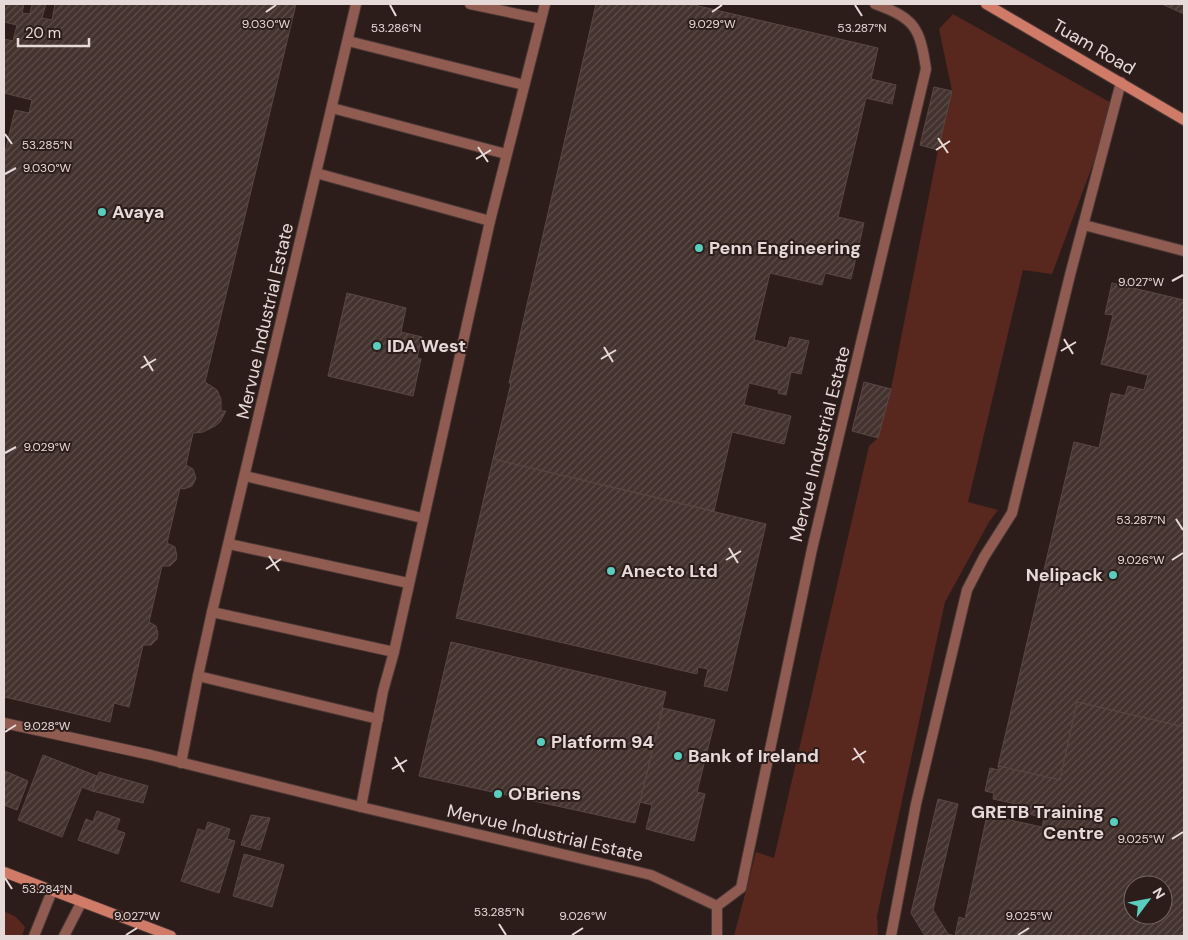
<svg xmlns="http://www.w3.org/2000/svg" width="1188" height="940" font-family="'DM Sans',sans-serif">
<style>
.grass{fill:#58271d}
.building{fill:url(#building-hatch);stroke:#5a4743;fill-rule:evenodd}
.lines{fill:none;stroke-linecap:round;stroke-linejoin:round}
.service-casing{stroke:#473735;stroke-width:12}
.secondary-casing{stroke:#473735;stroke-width:12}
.service{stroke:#905b50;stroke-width:10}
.secondary{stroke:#d07b68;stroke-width:10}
.ticks{fill:none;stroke:#e6dad8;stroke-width:2}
.poi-dot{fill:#59cebe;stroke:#2d1d1a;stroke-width:2}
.labels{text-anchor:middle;stroke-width:4;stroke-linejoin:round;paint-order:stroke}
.street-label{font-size:18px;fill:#e6dad8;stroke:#2d1d1a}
.poi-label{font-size:18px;font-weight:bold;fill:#e6dad8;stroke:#2d1d1a;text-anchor:start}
.ticks-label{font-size:12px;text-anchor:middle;fill:#e6dad8;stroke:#2d1d1a;stroke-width:4;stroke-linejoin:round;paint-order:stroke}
</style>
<defs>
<pattern id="building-hatch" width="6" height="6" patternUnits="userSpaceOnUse" patternTransform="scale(1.25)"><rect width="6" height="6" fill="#43322e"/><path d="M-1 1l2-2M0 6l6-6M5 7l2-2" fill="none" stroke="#5e4f4c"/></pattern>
</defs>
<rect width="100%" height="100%" fill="#2d1d1a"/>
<g class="grass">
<polygon points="953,14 1115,105 1052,274 1023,270 968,502 998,510 989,522 945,602 877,916 878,936 734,936 756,852 774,858 869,446 878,438 891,389 938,150 952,91 939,29"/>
<polygon points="4,911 16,917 25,927 22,936 4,936"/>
</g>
<g class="building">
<polygon points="4,4 24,4 22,13 30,14 32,4 46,4 42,18 52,20 55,4 296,4 205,382 217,390 221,399 221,411 226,411 220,422 215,426 203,432 193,433 186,465 193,469 196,478 192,486 184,489 180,488 167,543 175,547 177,556 176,560 170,566 162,566 149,622 156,626 158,634 157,639 151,645 143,645 129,707 114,703 110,722 5,697 4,702 4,156 15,110 29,113 32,100 4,93 4,39 13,41 17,25 4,22"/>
<polygon points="596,4 690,4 878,48 871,79 896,85 892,104 866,98 838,217 864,223 851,279 825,273 822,285 770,273 754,340 787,348 790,337 809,341 801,374 791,372 786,395 778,393 779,390 749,383 744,405 791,416 784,444 732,432 714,511 493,459 511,383 509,383"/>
<polygon points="1162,4 1184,4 1184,14"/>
<polygon points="934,87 952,91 938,150 920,145"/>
<polygon points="1112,283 1184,300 1184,727 1077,702 1060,780 998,766 1074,442 1099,448 1111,393 1125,396 1128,386 1144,390 1148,375 1101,364 1113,315 1105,314"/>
<polygon points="347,293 406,308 401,332 422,337 417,358 421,359 413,396 328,376"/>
<polygon points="864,382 891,389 878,438 852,431"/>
<polygon points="493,459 766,524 727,691 704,686 708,669 698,667 697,674 456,618"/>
<polygon points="451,642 666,692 635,823 419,776"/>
<path d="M1077 702 1184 727V936H925L911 913 938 799 958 804 933 910 948 934 955 936 959 917 965 919 987 815 1042 827 1044 818 1029 814 1030 807 993 799 994 793 985 791 990 768 999 770 998 766 1060 780ZM1133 885H1163V915H1133Z"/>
<polygon points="663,708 715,720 697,792 705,794 694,841 646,829 652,805 640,802"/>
<polygon points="43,755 97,776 92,791 82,787 62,837 18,820"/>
<polygon points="5,771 28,781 17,810 4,805"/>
<polygon points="99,772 148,786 143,803 92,791"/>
<polygon points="97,811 120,819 116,830 125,833 118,854 78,840 86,819 93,822"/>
<polygon points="251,815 270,818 260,850 241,845"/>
<polygon points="208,822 230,829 227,839 235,841 219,893 181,881 198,829 205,831"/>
<polygon points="244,854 284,865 272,907 233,896"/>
</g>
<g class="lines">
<defs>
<g id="service">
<polyline points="470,4 541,19"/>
<polyline points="348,41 524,85"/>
<polyline points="332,108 506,154"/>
<polyline points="316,173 490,221"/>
<polyline points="1084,225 1184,251"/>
<polyline points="245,476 422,518"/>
<polyline points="229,544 408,583"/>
<polyline points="212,612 394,652"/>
<polyline points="198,676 378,719"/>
<polyline points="4,723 151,755 361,807 651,875 717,906"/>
<polyline points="181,763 198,676 212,612 356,4"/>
<polyline points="361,807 383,691 394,652 490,221 545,4"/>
<path d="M717 906 741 888 812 549 926 69C920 28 915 18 875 4"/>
<polyline points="717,906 717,936"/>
<polyline points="34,936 52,891"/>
<polyline points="64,936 81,903"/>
<polyline points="891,936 916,804 967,590 984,557 1012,513 1070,275 1121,82"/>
</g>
<g id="secondary">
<polyline points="986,4 1184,120"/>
<polyline points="4,872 171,936"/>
</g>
</defs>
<use href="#service" class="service-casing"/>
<use href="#secondary" class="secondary-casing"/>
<use href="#service" class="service"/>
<use href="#secondary" class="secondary"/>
</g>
<path class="ticks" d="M390 5 396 16M855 5 862 16M266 12 276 5M712 12 722 5M5 134 12 144M938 138 948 153M478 147 488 162M936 150 950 141M476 159 491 150M5 174 16 168M1172 281 1183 275M1064 339 1073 354M604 347 613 362M1061 351 1076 342M144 356 153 371M601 359 616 350M141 368 156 359M5 453 16 447M1176 519 1183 530M729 548 738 563M269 556 279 571M726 560 741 551M1172 560 1183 553M266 569 281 559M5 732 16 725M854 748 864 763M395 757 404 772M852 760 866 751M392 769 407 760M1172 839 1183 832M5 878 12 889M499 924 506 935M126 935 137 928M572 935 583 928M1018 935 1029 928"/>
<g class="poi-dot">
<circle cx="102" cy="212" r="5"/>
<circle cx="699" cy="248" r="5"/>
<circle cx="377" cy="346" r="5"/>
<circle cx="611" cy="571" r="5"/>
<circle cx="1113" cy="575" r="5"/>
<circle cx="541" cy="742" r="5"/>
<circle cx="678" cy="756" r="5"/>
<circle cx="498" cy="794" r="5"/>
<circle cx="1114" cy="822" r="5"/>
</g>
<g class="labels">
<g class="street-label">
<text transform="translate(1094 47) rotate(30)" y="6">Tuam Road</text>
<text transform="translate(265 321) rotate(-77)" y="6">Mervue Industrial Estate</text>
<text transform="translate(820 444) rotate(-76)" y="6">Mervue Industrial Estate</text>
<text transform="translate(545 833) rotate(13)" y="6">Mervue Industrial Estate</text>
</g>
<g class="poi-label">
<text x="112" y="218">Avaya</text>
<text x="709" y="254">Penn Engineering</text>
<text x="387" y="352">IDA West</text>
<text x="621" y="577">Anecto Ltd</text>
<text x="1103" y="581" text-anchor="end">Nelipack</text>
<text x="551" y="748">Platform 94</text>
<text x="688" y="762">Bank of Ireland</text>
<text x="508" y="800">O'Briens</text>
<text x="1104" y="818" text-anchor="end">GRETB Training<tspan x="1104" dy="21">Centre</tspan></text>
</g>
</g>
<g class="ticks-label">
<text x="266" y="28">9.030°W</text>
<text x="712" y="28">9.029°W</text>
<text x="396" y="32">53.286°N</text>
<text x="862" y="32">53.287°N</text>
<text x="47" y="149">53.285°N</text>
<text x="47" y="172">9.030°W</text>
<text x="1141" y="286">9.027°W</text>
<text x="47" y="451">9.029°W</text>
<text x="1141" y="524">53.287°N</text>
<text x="1141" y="564">9.026°W</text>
<text x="47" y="730">9.028°W</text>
<text x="1141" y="843">9.025°W</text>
<text x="47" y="893">53.284°N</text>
<text x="499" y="916">53.285°N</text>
<text x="137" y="920">9.027°W</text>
<text x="583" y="920">9.026°W</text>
<text x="1029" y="920">9.025°W</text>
</g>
<rect width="1188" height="940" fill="none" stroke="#e6dad8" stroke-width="10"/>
<g transform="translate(1148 900) rotate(58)"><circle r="24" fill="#2d1d1a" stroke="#776966"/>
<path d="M0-4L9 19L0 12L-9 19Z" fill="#59cebe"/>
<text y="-8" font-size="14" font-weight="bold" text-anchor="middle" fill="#e6dad8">N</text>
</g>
<path d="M18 38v8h71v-8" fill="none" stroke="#e6dad8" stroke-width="2.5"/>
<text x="25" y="38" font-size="15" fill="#e6dad8" stroke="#2d1d1a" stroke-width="4" paint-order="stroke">20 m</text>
</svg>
